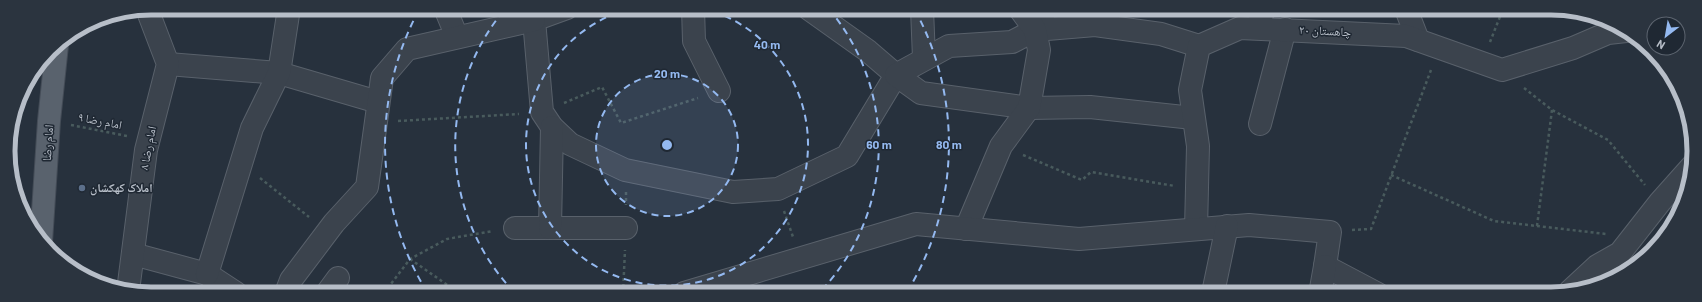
<svg xmlns="http://www.w3.org/2000/svg" width="1702" height="302" font-family="Barlow,'Noto Naskh Arabic',sans-serif">
<style>
.lines{fill:none;stroke-linecap:round;stroke-linejoin:round}
.minor-casing{stroke:#59616b;stroke-width:24}
.major-casing{stroke:#444c57;stroke-width:24}
.path{stroke:#495b5d;stroke-width:2.5;stroke-dasharray:3 3;stroke-linecap:butt}
.minor{stroke:#3b434d;stroke-width:22}
.major{stroke:#59626d;stroke-width:22}
.ring{fill:none;stroke:#94b9f0;stroke-width:2;stroke-dasharray:7 5}
.service-dot{fill:#5c6f8a;stroke:#1f2833;stroke-width:1.5}
.labels{text-anchor:middle;stroke-width:3;stroke-linejoin:round;paint-order:stroke}
.street-label{font-size:12px;fill:#b7bec8;stroke:#1f2833}
.poi-label{font-size:12px;font-weight:bold;fill:#b7bec8;stroke:#1f2833;text-anchor:start}
.rim{fill:none;stroke:#b7bec8;stroke-width:5}
.centre{fill:#94b9f0;stroke:#1f2833;stroke-width:2}
.ring-label{font-size:12px;text-anchor:middle;font-weight:bold;fill:#94b9f0;stroke:#1f2833;stroke-width:3;stroke-linejoin:round;paint-order:stroke}
</style>
<rect width="100%" height="100%" fill="#27313d"/>
<g class="lines">
<defs>
<g id="minor">
<polyline points="445,8 457,37"/>
<polyline points="567,8 534,20 542,112 552,127 570,144 625,170 733,192 778,189 847,156 896,75 868,51 809,9"/>
<polyline points="693,8 694,41 719,91"/>
<polyline points="922,9 924,58"/>
<polyline points="1406,9 1418,40"/>
<polyline points="1257,28 1264,9"/>
<polyline points="1035,30 1046,9"/>
<polyline points="168,64 279,73 378,102"/>
<polyline points="1193,118 1090,107 1029,108 921,93 896,75 949,46 1012,42 1035,30 1095,25 1161,34 1199,46"/>
<polyline points="1260,124 1285,29"/>
<polyline points="515,228 626,228"/>
<polyline points="550,228 552,127"/>
<polyline points="966,229 1001,146 1029,108 1039,50 1035,30 1020,9"/>
<polyline points="1196,229 1198,146 1190,90 1199,46 1240,28 1406,36 1502,70 1573,48 1608,33 1626,31"/>
<polyline points="133,254 207,274 236,293"/>
<polyline points="207,274 252,128 279,73 289,8"/>
<polyline points="128,291 146,150 168,64 147,9"/>
<polyline points="1570,291 1597,266 1620,253 1660,202 1693,165"/>
<polyline points="286,293 291,280 334,223 367,187 382,78 407,49 534,20"/>
<polyline points="327,293 338,278"/>
<polyline points="684,293 916,224 1079,239 1249,225 1330,232 1325,266 1378,294"/>
<polyline points="1213,293 1227,226"/>
<polyline points="1320,294 1325,266"/>
</g>
<polyline id="major" points="41,242 49,121 57,45"/>
</defs>
<use href="#minor" class="minor-casing"/>
<use href="#major" class="major-casing"/>
<g class="path">
<polyline points="1433,16 1437,9"/>
<polyline points="1490,42 1503,9"/>
<polyline points="1524,88 1552,110 1608,140 1645,185"/>
<polyline points="564,103 602,87 621,123 698,98"/>
<polyline points="398,121 519,114"/>
<polyline points="71,125 127,136"/>
<polyline points="1023,155 1082,180 1091,172 1175,186"/>
<polyline points="1391,175 1494,221 1606,234"/>
<polyline points="260,178 309,217"/>
<polyline points="626,192 626,205"/>
<polyline points="784,211 793,237"/>
<polyline points="1537,226 1552,110"/>
<polyline points="1352,230 1371,229 1431,70"/>
<polyline points="410,259 459,293"/>
<polyline points="384,293 410,259 447,239 493,231"/>
<polyline points="623,293 625,250"/>
</g>
<use href="#minor" class="minor"/>
<use href="#major" class="major"/>
</g>
<circle cx="667" cy="145" r="71" fill="#94b9f0" fill-opacity=".12"/>
<g class="ring">
<circle cx="667" cy="145" r="71"/>
<path d="M702 8A141 141 0 1 1 632 8"/>
<path d="M514 292A212 212 0 0 1 505 9M829 9A212 212 0 0 1 820 292"/>
<path d="M427 292A282 282 0 0 1 420 8M915 10A282 282 0 0 1 907 292"/>
</g>
<circle class="service-dot" cx="82" cy="188" r="4"/>
<g class="labels">
<g class="street-label">
<text transform="translate(1325 31) rotate(3)" y="4">چاهستان ۲۰</text>
<text transform="translate(100 121) rotate(11)" y="4">امام رضا ۹</text>
<text transform="translate(48 143) rotate(-86)" y="4">امام رضا</text>
<text transform="translate(148 148) rotate(-79)" y="4">امام رضا ۸</text>
</g>
<g class="poi-label">
<text x="90" y="192">املاک کهکشان</text>
</g>
</g>
<path d="M0 0H1702V302H0ZM151 15H1551A136 136 0 0 1 1687 151V151A136 136 0 0 1 1551 287H151A136 136 0 0 1 15 151V151A136 136 0 0 1 151 15Z" fill="#2b343f" fill-rule="evenodd"/>
<path class="rim" d="M151 15H1551A136 136 0 0 1 1687 151V151A136 136 0 0 1 1551 287H151A136 136 0 0 1 15 151V151A136 136 0 0 1 151 15Z"/>
<circle cx="667" cy="145" r="6" class="centre"/>
<g class="ring-label">
<text x="767" y="49">40 m</text>
<text x="667" y="78">20 m</text>
<text x="879" y="149">60 m</text>
<text x="949" y="149">80 m</text>
</g>
<g transform="translate(1666 36) rotate(211)"><circle r="19" fill="#1f2833" stroke="#5c646f"/>
<path d="M0-3L7 15L0 10L-7 15Z" fill="#94b9f0"/>
<text y="-6" font-size="11" font-weight="bold" text-anchor="middle" fill="#b7bec8">N</text>
</g>
</svg>
